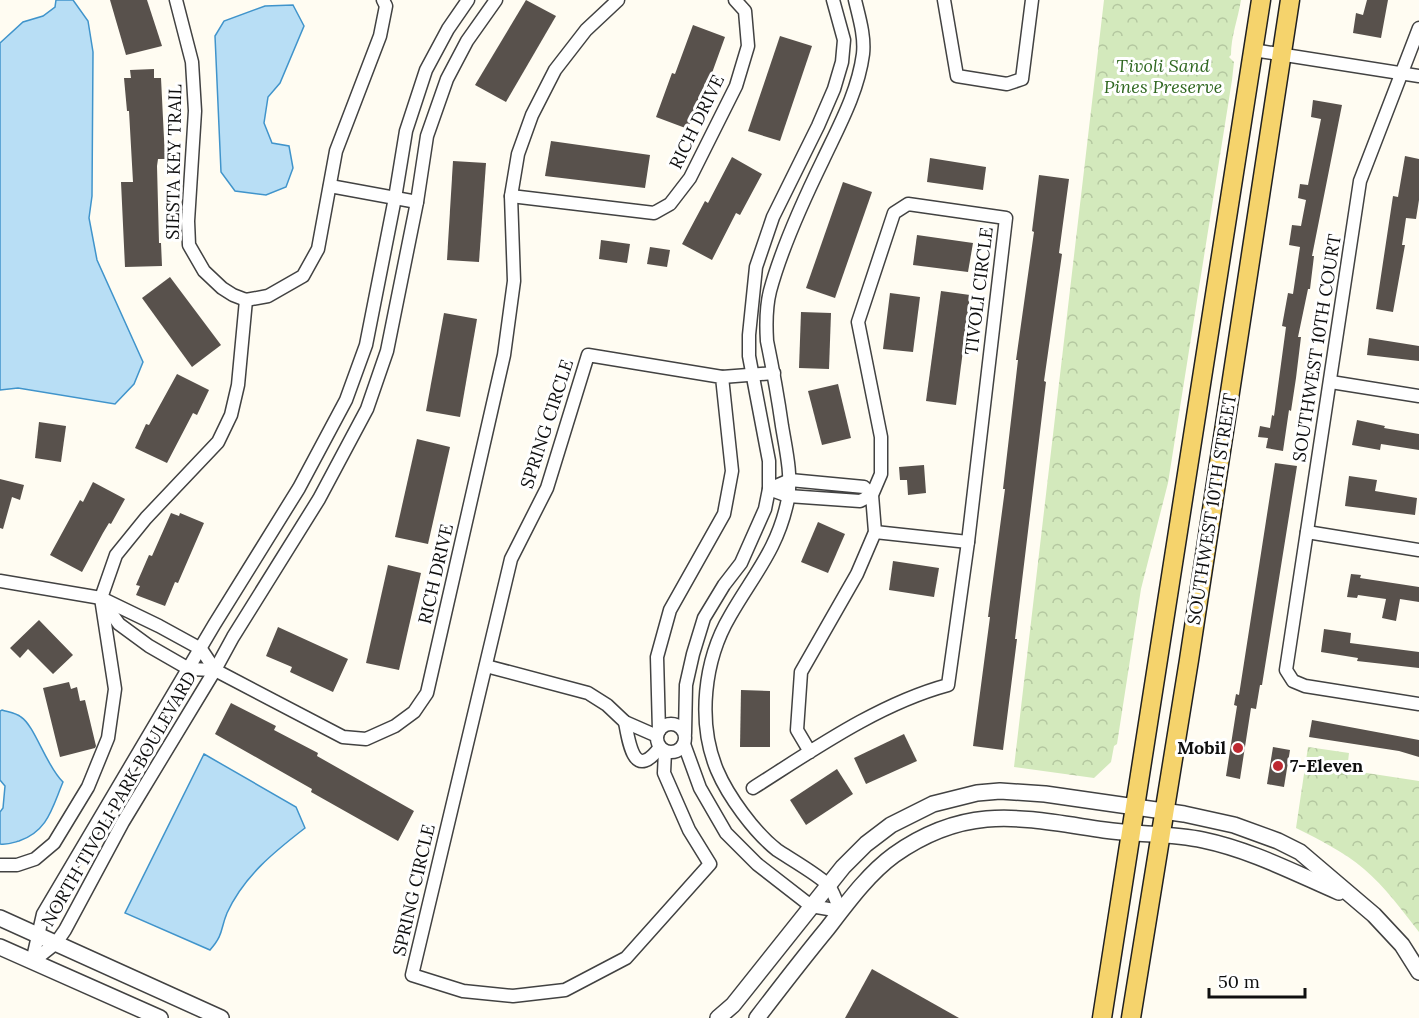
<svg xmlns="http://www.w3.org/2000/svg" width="1419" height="1018" font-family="Lora,serif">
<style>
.park{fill:url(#park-crowns)}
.water{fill:#b8def5;stroke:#4094cb;stroke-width:1.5}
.building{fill:#58514c}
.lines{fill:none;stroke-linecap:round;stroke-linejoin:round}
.minor-casing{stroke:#424242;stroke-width:15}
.tertiary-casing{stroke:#424242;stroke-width:18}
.primary-casing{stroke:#202020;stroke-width:21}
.minor{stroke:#fff;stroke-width:12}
.tertiary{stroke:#fff;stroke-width:15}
.primary{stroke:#f5d36c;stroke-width:18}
.poi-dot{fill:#bd2931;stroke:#fff;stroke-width:2}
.labels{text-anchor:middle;stroke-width:6;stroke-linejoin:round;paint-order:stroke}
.park-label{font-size:18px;font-style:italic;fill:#2f6720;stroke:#fff}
.street-label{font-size:18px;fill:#0f0f0f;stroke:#fff}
.poi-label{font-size:18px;font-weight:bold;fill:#0f0f0f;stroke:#fff;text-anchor:end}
</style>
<defs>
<pattern id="park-crowns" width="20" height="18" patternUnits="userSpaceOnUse" patternTransform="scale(1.5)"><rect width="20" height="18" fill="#d3e9bc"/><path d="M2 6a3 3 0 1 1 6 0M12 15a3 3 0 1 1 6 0" fill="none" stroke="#b4c7a0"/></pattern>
</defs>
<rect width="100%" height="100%" fill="#fffcf2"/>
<g class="park">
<path d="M1104 0H1241C1238 19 1231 36 1231 55L1229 57 1234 62 1232 80 1168 483 1141 589 1117 744 1114 746 1111 762 1094 778 1014 767Z"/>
<path d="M1308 747 1349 753 1347 770 1419 781V932C1402 910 1385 887 1364 869 1344 852 1320 840 1296 828Z"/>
</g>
<g class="water">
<polygon points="56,0 73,0 88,21 93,52 92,196 89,218 97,260 143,362 134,384 115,404 18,388 0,390 0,43 23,22 43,16 55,7"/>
<polygon points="293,5 304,26 280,83 268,97 264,123 272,143 289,146 293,168 286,187 266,195 235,191 221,172 215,36 224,21 265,6"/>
<path d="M2 710C8 712 16 713 21 717 35 726 46 766 63 782 52 808 48 831 19 841 12 843 7 845 0 844V812L3 808 5 786 0 780V711Z"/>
<path d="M204 754 296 807 305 828C274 852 244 876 227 913 220 930 224 934 210 950L125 913Z"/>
</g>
<g class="building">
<polygon points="110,0 147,0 162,46 126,55"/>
<polygon points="526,0 556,16 506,102 475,85"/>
<polygon points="1367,0 1388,0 1381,38 1353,33 1356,13 1363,15"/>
<polygon points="693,25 725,37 708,84 705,83 688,129 656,117 672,73 675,74"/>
<polygon points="780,36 812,46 780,141 748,131"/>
<polygon points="154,69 154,78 161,78 165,159 158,159 157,166 159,243 161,243 162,266 125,267 121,182 133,182 129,111 127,111 124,78 131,78 130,70"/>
<polygon points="1313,100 1342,105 1312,256 1314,256 1310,289 1308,289 1298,337 1301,337 1296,378 1291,411 1289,410 1283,451 1266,448 1268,438 1258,437 1260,426 1270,428 1272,415 1274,416 1286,327 1282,326 1288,293 1293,294 1300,247 1289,245 1292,225 1301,226 1306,200 1298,198 1300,184 1308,185 1321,119 1311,117"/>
<polygon points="551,141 650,155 645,188 545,176"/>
<polygon points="1405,156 1419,159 1419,200 1416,219 1406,218 1402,245 1405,245 1393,312 1376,309 1393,196 1398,197"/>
<polygon points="732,157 762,174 740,215 736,213 712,260 682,244 705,201 708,203"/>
<polygon points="930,158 986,167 983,190 927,182"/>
<polygon points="453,161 486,163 479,262 447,260"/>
<polygon points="1039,175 1069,179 1059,253 1062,254 1044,381 1046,382 1015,639 1017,639 1003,750 973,746 990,617 988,617 1005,489 1003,489 1018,360 1016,360 1034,232 1032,231"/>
<polygon points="843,182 872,192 835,298 806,288"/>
<polygon points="917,235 973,243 968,272 913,265"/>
<polygon points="601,240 630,244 627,263 599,259"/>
<polygon points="650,247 670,250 667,267 647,264"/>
<polygon points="170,277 221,345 192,367 142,298"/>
<polygon points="941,291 970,295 956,405 926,401"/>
<polygon points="890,293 920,297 913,352 883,349"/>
<polygon points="801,312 831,313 829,369 799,368"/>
<polygon points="444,313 477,319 460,417 426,411"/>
<polygon points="1369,338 1419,346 1419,361 1367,355"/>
<polygon points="177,374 209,390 197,415 193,413 167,463 135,448 146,424 149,425"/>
<polygon points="838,384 851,438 822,445 808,391"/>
<polygon points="1357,420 1385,426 1384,428 1419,434 1419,450 1381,444 1380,450 1352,445"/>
<polygon points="39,422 66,426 61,462 35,458"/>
<polygon points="417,439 450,447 428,544 395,537"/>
<polygon points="1275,463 1297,466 1262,685 1260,685 1256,709 1251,708 1240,779 1226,776 1237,706 1234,705 1236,694 1239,695"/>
<polygon points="924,465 926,493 908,495 907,480 900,480 899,467"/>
<polygon points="1349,476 1377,480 1375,491 1417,498 1415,515 1345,506"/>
<polygon points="0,479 24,485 20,500 12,497 3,529 0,528"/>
<polygon points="93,482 125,499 111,524 109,523 103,533 82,572 50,555 80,500 83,502"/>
<polygon points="171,513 179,516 180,513 204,523 178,583 175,582 165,606 136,595 140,586 136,585 149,555 152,556"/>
<polygon points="818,522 845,534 828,573 801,562"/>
<polygon points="893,561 939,568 934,597 889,590"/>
<polygon points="388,565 421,573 399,670 366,663"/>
<polygon points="1351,574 1361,575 1360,578 1419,587 1419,602 1400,599 1396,621 1382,618 1386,599 1358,595 1357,598 1347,597"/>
<polygon points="39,620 73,655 53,674 28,649 20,658 10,648"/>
<polygon points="278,627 348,659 333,692 290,672 292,667 266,656"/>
<polygon points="1324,629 1351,633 1350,643 1419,652 1419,668 1357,661 1358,658 1321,652"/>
<polygon points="69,682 71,689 77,687 80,701 85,700 96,746 95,748 60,757 43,688"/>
<polygon points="741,690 770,691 770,747 740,747"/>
<polygon points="231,703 276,726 274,730 318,753 317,756 414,811 398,841 311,792 312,789 215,734"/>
<polygon points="1312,720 1419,740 1419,757 1399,751 1309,737"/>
<polygon points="904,734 917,761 866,784 854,758"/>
<polygon points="1273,747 1290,750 1284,787 1267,784"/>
<polygon points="837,769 853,794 806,825 790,800"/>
<polygon points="872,969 959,1018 845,1018"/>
</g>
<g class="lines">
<defs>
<g id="minor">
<polyline points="176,0 192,62 195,111 188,221 189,245 204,271 222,288 233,295 246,300 268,296 303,276 318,249 336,151 380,36 386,6 383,0"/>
<polyline points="618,0 586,30 555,70 532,115 518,154 511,196 654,213 670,204 690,178 736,86 748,46 745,11 735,0"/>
<polyline points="944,0 957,76 1007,84 1022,79 1032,0"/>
<polyline points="1419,28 1360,181 1286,670 1293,681 1305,686 1419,704"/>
<polyline points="1253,50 1419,76"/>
<polyline points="330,186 417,202"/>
<polyline points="722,377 774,373"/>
<polyline points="1331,382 1419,396"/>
<polygon points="790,480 864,487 872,495 860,501 788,496 769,489"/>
<polyline points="875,532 968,542"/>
<polyline points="1307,532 1419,550"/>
<polyline points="0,581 101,598 159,626 201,649 215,670 343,737 366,739 395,726 414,712 427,693 504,355 514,281 511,196"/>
<polyline points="103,602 119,624 149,646 189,669 215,670"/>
<polyline points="486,666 588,693 607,705 625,722 657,736"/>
<path d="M625 722C629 743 634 782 660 747"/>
<circle cx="671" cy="738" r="14"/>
<polyline points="659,731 657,657 670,610 724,514 732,471 722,377 588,355 547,488 511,559 412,975 463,991 513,996 565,990 626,958 710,864 689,830 664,773 665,751"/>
<polyline points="685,733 686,685 693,654 704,618 724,585 741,563 765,509 769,489 769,461 749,356 749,335 756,267 773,217 818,126 834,89 842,62 844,40 833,0"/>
<polyline points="684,744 700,788 726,833 757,864 811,906 840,911"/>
<path d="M753 788C813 750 878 704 948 685L968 542 1006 218 908 204 894 213 858 322 881 437V474L872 495 875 532 857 574 801 672 797 730 810 752"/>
<polyline points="0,865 17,865 35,859 54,843 88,787 108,738 115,689 101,598 116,555 146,518 218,442 231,415 238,385 246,300"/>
<path d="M840 911C837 903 834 893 829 886 822 877 789 858 777 850 754 832 728 796 717 770 697 722 704 660 730 616 754 574 778 549 788 499 792 475 786 450 782 426 778 398 773 370 767 341 766 325 766 307 770 291 781 250 804 199 823 160 839 126 858 92 863 54 865 36 859 17 855 0"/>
<polyline points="32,962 56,943 65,930 123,822 215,670 233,637 319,499 367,409 387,351 417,202 427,136 447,79 467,41 496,0"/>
<polyline points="32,962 43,914 214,625 299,488 346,400 366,345 395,198 406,131 426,70 448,29 468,0"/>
</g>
<g id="tertiary">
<polyline points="0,918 221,1018"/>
<polyline points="0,947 160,1018"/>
<polyline points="718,1018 733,1005 843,867 866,844 891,825 933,804 977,793 1000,791 1045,794 1184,814 1234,825 1278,841 1300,852 1374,915 1402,945 1419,972"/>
<path d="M757 1018C780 988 803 958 827 929 847 903 868 874 894 855 968 803 1022 818 1104 830 1137 835 1171 833 1203 840 1251 850 1295 873 1339 892"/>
</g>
<g id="primary">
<polyline points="1102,1018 1261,0"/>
<polyline points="1131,1018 1189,660 1290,0"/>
</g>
</defs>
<use href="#minor" class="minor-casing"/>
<use href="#tertiary" class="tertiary-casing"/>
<use href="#primary" class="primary-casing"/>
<use href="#minor" class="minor"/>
<use href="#tertiary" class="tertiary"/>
<use href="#primary" class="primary"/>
</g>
<g class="poi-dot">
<circle cx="1238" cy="748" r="6"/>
<circle cx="1278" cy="766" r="6"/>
</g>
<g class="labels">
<g class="park-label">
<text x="1163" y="72">Tivoli Sand<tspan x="1163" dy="21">Pines Preserve</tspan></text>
</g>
<g class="street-label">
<text transform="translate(697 122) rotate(-64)" y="6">RICH DRIVE</text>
<text transform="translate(174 162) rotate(-89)" y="6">SIESTA KEY TRAIL</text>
<text transform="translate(979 291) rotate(-83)" y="6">TIVOLI CIRCLE</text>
<text transform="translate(1317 348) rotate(-81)" y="6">SOUTHWEST 10TH COURT</text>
<text transform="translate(547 424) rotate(-72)" y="6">SPRING CIRCLE</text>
<text transform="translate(1212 509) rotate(-81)" y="6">SOUTHWEST 10TH STREET</text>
<text transform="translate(436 574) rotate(-77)" y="6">RICH DRIVE</text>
<text transform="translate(119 799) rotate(-60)" y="6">NORTH TIVOLI PARK BOULEVARD</text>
<text transform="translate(414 890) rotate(-77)" y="6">SPRING CIRCLE</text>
</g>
<g class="poi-label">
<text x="1226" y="754">Mobil</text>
<text x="1290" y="772" text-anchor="start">7-Eleven</text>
</g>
</g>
<path d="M1209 988v9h96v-9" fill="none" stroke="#0f0f0f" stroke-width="3"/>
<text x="1218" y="988" font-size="18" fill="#0f0f0f" stroke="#ffffff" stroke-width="4.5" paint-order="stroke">50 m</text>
</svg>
